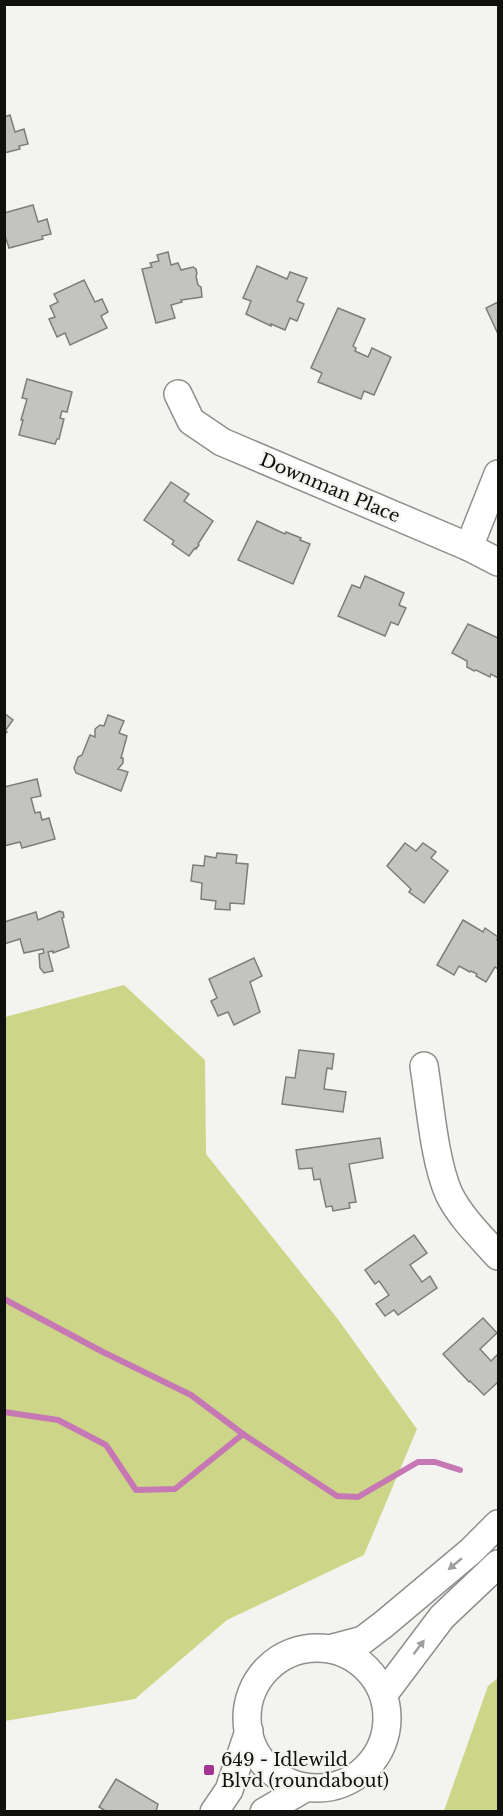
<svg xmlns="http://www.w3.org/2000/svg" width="503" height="1816" font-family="'Libre Baskerville',serif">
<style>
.green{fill:#cdd688}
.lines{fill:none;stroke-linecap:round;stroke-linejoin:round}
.stream{stroke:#c678b5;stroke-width:6}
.building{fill:#c3c4c0;stroke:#7d7e7b;stroke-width:1.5}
.minor-casing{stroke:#8f908d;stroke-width:30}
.minor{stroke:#fff;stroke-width:27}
.oneway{fill:#9f9f9f}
.poi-dot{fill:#a43491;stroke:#f3f4f0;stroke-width:2}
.labels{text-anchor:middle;stroke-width:4.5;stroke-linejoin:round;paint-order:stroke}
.street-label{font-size:18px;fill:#10100f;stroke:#f3f4f0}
.poi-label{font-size:18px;fill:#10100f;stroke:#f3f4f0;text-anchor:start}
</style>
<rect width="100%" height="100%" fill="#f3f4f0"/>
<g class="green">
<polygon points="124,985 205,1060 206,1154 337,1318 417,1429 364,1555 227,1620 135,1699 5,1721 5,1017"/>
<polygon points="498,1678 498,1811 444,1811 488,1686"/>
</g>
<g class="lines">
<g class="stream">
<polyline points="4,1299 101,1351 191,1395 243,1434"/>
<polyline points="4,1412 58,1420 106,1445 136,1490 175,1489 243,1434 337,1496 358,1497 418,1462 435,1462 460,1470"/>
</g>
</g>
<g class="building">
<polygon points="10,115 15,132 24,129 28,144 19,146 20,149 4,153 4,117"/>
<polygon points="33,205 38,222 47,219 51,234 42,236 43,239 9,248 4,233 4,213"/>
<polygon points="168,252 171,265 178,263 181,270 193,267 196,269 197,274 196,276 198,285 201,287 202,297 181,300 182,302 171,305 175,318 156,323 142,269 152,267 150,263 159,261 157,255"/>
<polygon points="257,266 287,279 290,272 307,278 297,301 304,304 297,321 290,318 285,330 271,324 271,326 246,314 251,301 243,298"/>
<polygon points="84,280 95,302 102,299 108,312 101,316 107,328 70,345 65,333 57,337 49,319 55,317 50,306 58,302 54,294"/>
<polygon points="498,302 498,334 486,308"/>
<polygon points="338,308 365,319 353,346 356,348 355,351 368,357 372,348 391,357 374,395 364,391 361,399 318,382 322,373 311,368"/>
<polygon points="27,379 72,392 67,412 62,411 60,418 64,419 59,439 57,439 55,444 19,435 23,420 21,420 27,399 22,398"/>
<polygon points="171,482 189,494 184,501 213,521 198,544 199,545 196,549 195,548 189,556 172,544 174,541 144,520"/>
<polygon points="257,521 285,534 286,532 301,538 300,540 310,544 293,584 238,560"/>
<polygon points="365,576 404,593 399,605 406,608 398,625 391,622 385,636 338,616 352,585 360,588"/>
<polygon points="468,624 498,638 498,678 491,674 490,677 476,670 474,671 467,667 467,661 452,653"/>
<polygon points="4,713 13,720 5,731 7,732 4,735"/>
<polygon points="108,715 124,721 119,733 127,736 121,758 123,758 123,763 118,769 128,772 121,791 76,773 74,768 78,757 82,755 90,735 95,737 95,729 100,725 104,726"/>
<polygon points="37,779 41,796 31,798 35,813 40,812 42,820 49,818 55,839 22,848 20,842 4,846 4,787"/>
<polygon points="405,843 416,851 423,843 436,852 431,858 448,871 424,903 409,892 411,889 387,866"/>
<polygon points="217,853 237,855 236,863 248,864 244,904 230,903 230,910 215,909 216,901 201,899 202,883 191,881 193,865 204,866 205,856 216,858"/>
<polygon points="60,911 61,912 63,912 64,917 62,918 69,947 53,953 53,951 48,952 53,971 44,973 40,968 39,954 44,953 43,949 24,953 20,939 4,944 4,922 36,912 38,920"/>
<polygon points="463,920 483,932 485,928 498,937 497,940 498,941 498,969 495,967 486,982 476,976 477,974 471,971 470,972 459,966 454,975 437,965"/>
<polygon points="254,958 262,976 250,982 260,1012 234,1025 228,1012 218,1016 211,1001 217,998 209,979"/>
<polygon points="299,1050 334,1054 332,1069 327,1068 324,1089 346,1092 343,1112 282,1104 286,1077 295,1078"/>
<polygon points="380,1138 383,1158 349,1164 356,1202 349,1203 350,1208 333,1211 332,1206 326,1207 320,1179 314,1180 312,1168 299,1169 296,1150"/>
<polygon points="414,1235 427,1253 410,1265 422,1282 430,1276 437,1288 398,1315 394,1310 385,1316 376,1304 389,1295 379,1281 375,1284 365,1270"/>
<polygon points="483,1318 497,1333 480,1349 491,1361 498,1354 498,1382 484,1395 470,1381 469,1382 443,1354"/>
<polygon points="116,1779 158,1804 156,1812 103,1812 104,1810 99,1807"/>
</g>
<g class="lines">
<defs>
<g id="minor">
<polyline points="178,394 191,421 222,442 469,547 498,562"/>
<polyline points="469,547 498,474"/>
<path d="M424 1066C430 1103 434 1160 449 1194 461 1218 481 1237 498 1256"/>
<circle cx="317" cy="1718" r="70"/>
<polyline points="333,1648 363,1640 384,1624 471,1551 498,1524"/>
<polyline points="384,1694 442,1617 498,1564"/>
<polyline points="214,1812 229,1790 249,1731"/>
<polyline points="264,1812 305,1788"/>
</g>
</defs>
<use href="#minor" class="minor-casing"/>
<use href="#minor" class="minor"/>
</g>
<defs><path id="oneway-solid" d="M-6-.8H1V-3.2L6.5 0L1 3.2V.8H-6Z" transform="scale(1.5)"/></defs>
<g class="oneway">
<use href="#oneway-solid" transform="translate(455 1564) rotate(140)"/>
<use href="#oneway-solid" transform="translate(419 1647) rotate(-53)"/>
</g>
<rect class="poi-dot" x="203" y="1764" width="12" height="12" rx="3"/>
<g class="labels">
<g class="street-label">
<text transform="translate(330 488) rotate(23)" y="6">Downman Place</text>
</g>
<g class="poi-label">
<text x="221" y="1766">649 - Idlewild<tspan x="221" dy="21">Blvd (roundabout)</tspan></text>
</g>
</g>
<rect width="503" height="1816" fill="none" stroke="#10100f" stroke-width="12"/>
</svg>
